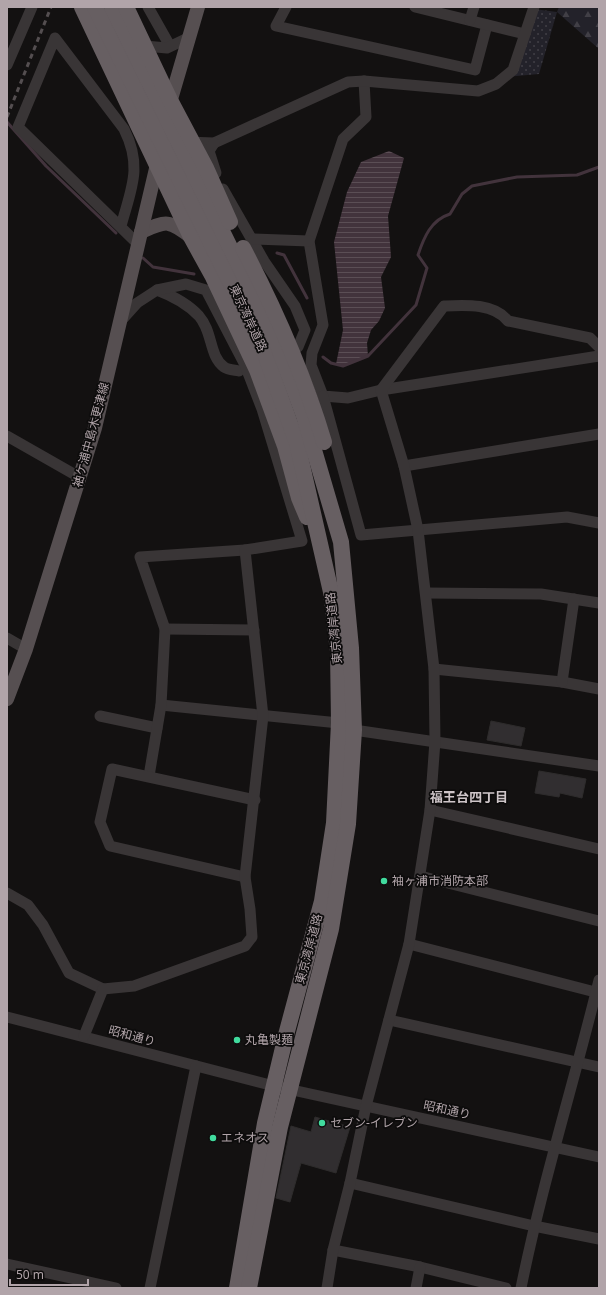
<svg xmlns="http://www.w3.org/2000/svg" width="606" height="1295" font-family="'Noto Sans','Noto Sans JP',sans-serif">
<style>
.forest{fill:url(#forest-firs)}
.park{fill:url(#park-dots)}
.water{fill:url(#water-rules)}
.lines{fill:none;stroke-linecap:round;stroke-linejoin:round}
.stream{stroke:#42333c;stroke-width:3}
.building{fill:#312e30;stroke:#2e2c2c}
.minor{stroke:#393536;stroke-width:11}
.major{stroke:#564f51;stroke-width:14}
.highway{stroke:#675f62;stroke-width:16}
.rail{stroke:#544e50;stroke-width:3;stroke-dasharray:5 4;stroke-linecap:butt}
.poi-dot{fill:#41db9e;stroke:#0d0c0c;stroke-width:1.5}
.labels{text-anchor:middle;stroke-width:3.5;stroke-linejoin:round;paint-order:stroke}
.street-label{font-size:12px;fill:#b1a4a9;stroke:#0d0c0c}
.poi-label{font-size:12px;fill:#b1a4a9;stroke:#0d0c0c;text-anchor:start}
.neighbourhood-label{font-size:13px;font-weight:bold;fill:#cec5c8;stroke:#0d0c0c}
</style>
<defs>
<pattern id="forest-firs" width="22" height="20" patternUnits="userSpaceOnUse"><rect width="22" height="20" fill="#23222a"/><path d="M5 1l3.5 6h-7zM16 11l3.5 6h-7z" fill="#413f46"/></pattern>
<pattern id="park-dots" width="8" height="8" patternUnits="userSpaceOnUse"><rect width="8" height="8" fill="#23222a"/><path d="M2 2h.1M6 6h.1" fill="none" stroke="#413f46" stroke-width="1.8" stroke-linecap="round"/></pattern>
<pattern id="water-rules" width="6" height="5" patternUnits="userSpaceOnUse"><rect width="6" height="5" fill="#42333c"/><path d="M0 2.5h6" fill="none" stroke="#5b4e55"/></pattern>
</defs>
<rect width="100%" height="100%" fill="#131111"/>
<polygon class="forest" points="559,7 599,7 599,49 557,12"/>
<polygon class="park" points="534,9 557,12 539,74 505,77"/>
<polygon class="water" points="389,151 404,158 388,216 391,257 381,277 385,308 379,321 371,330 367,343 368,356 343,366 336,364 343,330 334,242 347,192 361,162"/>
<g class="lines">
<g class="stream">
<polyline points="7,122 46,166 116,233"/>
<polyline points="277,253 284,255 307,298"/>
<polyline points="143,258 153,267 194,274"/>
<path d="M323 357 331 363 343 366 368 356 416 305 427 268 418 255C424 237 431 220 450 214L462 194 472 186 517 177 577 175 599 167"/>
</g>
</g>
<g class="building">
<polygon points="491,721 525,728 521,746 487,740"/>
<polygon points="539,771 586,779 582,798 560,793 559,797 535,793"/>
<polygon points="315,1117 350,1127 336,1173 301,1163 290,1202 276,1198 291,1126 311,1132"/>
</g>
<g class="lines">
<g class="minor">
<polyline points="148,7 170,46"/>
<polyline points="286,7 276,26 475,70 487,25"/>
<polyline points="415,7 525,34"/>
<polyline points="470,20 474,7"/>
<polyline points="145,46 167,48 188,38"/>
<polyline points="7,65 32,7"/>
<polyline points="364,81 366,117 343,139 309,241 323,325 312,353 311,365 323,396 348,398 381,390 599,356"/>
<polyline points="186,142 214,143 348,82 364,81 478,91 496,84 513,70 534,7"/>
<polyline points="214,143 209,151 216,173"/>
<polyline points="223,189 264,261 295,306 305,330 298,347"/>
<path d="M121 226C131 189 143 167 124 129L55 38 18 127 138 244"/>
<polyline points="253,239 309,241"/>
<path d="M157 290C173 296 187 303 199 316 213 332 209 356 224 367 228 370 235 370 239 371"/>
<polyline points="323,396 361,535 567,517 599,523"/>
<polyline points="7,436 79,477"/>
<polyline points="404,466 599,434"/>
<polyline points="426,593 541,594 599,603"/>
<polyline points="165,629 254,630"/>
<polyline points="7,638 26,649"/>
<polyline points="434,669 562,682 599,689"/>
<polyline points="562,682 574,599"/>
<polyline points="161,705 339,723"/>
<polyline points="100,716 157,728"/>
<polyline points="354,730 599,766"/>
<polyline points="149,776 161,705 165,629 140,557 245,550"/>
<polyline points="430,810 599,849"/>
<polyline points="420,876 599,921"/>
<polyline points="245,877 110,846 100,822 112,769 255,800"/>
<polyline points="7,893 28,905 43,925 69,973 103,989"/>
<polyline points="409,944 599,993"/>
<polyline points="7,1017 274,1086 599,1157"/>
<polyline points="389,1020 599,1067"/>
<polyline points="84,1036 103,989 134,986 245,946 252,937 250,909 245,877 263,716 245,550 302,541 262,409 245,365 206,290 186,284 157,290 137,303 119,323"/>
<polyline points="350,1183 534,1226 599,1239"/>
<polyline points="333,1250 420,1267 506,1288"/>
<polyline points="7,1264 116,1288"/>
<polyline points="150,1288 196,1066"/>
<path d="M327 1288 333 1250 350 1183 366 1106 409 944 430 810 435 741 434 669 418 530 404 466 381 390 444 306C465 305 494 303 508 321L590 338 599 347"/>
<polyline points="416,1288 420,1267"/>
<path d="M521 1288C542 1184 574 1083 599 980"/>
</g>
<g class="major">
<polyline points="169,106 198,7"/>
<path d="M141 232C166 221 168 219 191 237"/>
<polyline points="7,699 26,649 95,428 158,160"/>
</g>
<g class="highway">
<polyline points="82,7 191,237 213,277 257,370 285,446 299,498 307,517"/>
<polyline points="95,7 264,351 297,443 331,592 338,651 339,723 334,823 322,901 286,1035 265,1123 237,1288"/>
<polyline points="112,7 277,343 304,416 341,542 351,648 354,730 348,824 331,929 280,1127 249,1288"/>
<polyline points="126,7 170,100 206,168 230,222"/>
<path d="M243 248C276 311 304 375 324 442"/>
</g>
<polyline class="rail" points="7,117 51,7"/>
</g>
<g class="poi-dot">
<circle cx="384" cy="881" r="4"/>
<circle cx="237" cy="1040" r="4"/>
<circle cx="322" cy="1123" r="4"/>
<circle cx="213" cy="1138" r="4"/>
</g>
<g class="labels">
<g class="street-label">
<text transform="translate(248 318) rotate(65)" y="4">東京湾岸道路</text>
<text transform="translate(91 435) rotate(-75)" y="4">袖ケ浦中島木更津線</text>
<text transform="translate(334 628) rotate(-96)" y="4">東京湾岸道路</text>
<text transform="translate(309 949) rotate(-75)" y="4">東京湾岸道路</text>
<text transform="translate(132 1036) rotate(15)" y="4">昭和通り</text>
<text transform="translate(447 1110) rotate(12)" y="4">昭和通り</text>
</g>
<g class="poi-label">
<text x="392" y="885">袖ヶ浦市消防本部</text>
<text x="245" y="1044">丸亀製麺</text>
<text x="330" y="1127">セブン-イレブン</text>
<text x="221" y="1142">エネオス</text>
</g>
<g class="neighbourhood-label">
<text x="469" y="802">福王台四丁目</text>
</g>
</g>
<rect width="606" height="1295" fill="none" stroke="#b1a4a9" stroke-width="16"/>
<path d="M10 1279v6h78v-6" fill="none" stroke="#b1a4a9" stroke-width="2"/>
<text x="16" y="1279" font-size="12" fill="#b1a4a9" stroke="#0d0c0c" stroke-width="3" paint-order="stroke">50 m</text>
</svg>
